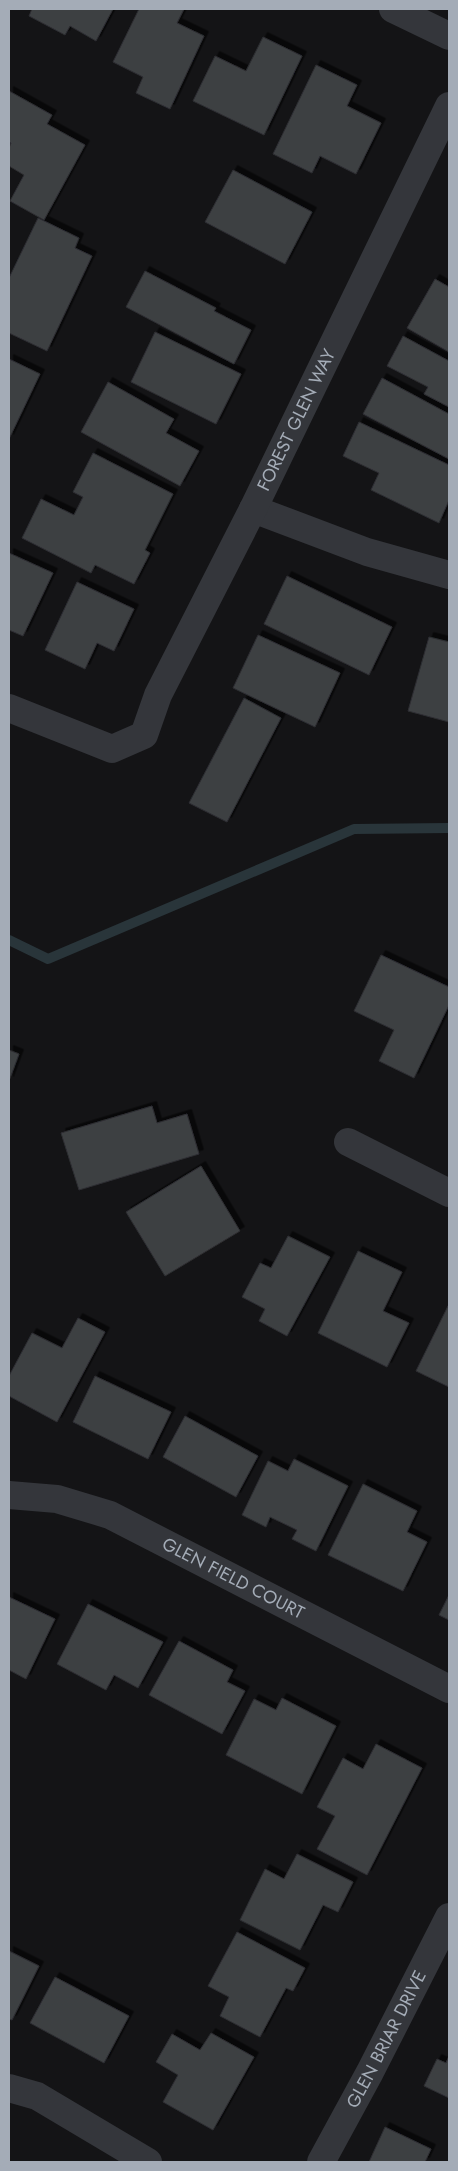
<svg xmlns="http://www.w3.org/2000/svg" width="458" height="2171" font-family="Jost,sans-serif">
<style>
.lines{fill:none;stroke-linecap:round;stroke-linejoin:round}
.stream{stroke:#29353a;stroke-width:10}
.building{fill:#3e3f43;stroke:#2d2e32;filter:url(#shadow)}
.minor{stroke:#34363b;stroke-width:28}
.labels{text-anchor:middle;stroke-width:4;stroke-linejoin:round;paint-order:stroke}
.street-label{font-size:18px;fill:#a4acb7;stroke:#0f0f11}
</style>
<defs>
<filter id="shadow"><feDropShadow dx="4.5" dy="-4.5" stdDeviation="0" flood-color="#0009"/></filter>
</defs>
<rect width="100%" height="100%" fill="#141416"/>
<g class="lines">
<polyline class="stream" points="9,940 48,959 354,829 449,828"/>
</g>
<g class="building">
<polygon points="32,9 113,9 96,41 70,26 65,35 29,16"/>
<polygon points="139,9 184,9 177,23 204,36 170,109 136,93 143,77 113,62"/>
<polygon points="263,37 302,56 264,135 193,101 215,56 246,71"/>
<polygon points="316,65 357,85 347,106 381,123 356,174 320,156 312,173 273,154"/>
<polygon points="9,91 52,115 47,124 85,145 44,220 10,201 24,175 9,166 9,148 11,143 9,142"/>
<polygon points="233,170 312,212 285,264 205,222"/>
<polygon points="38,218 79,238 75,248 92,256 47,351 9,333 9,278"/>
<polygon points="145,271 216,308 214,311 251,330 234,364 126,307"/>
<polygon points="435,279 449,287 449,352 407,328"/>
<polygon points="155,332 241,374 216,424 131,382"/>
<polygon points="403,336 449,361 449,407 424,394 428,387 387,366"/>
<polygon points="9,359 40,374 9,439"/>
<polygon points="382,378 449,414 449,459 363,414"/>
<polygon points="108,382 174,419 166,433 199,451 180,486 81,432"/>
<polygon points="359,422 449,465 449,500 439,523 371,490 379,473 343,456"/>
<polygon points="93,453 173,494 145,550 150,553 134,584 95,565 91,573 22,538 41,499 74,515 83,497 73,492"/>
<polygon points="9,553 53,573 23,636 9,630"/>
<polygon points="287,576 392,627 369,675 264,624"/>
<polygon points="77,582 134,609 114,651 97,643 85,669 45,650"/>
<polygon points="258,635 340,673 315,727 233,688"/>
<polygon points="429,637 449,642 449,722 408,711"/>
<polygon points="244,698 281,718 227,822 189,803"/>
<polygon points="381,955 449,987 449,1005 414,1078 379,1061 394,1030 354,1011"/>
<polygon points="9,1050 19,1054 9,1081"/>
<polygon points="152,1106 157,1123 187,1114 199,1154 79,1190 61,1133"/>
<polygon points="201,1166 240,1231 165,1276 126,1212"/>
<polygon points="288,1236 330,1257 287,1336 259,1321 265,1309 242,1297 260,1263 271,1268"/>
<polygon points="358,1251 402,1272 383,1311 409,1323 387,1367 318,1333"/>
<polygon points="449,1304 449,1387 416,1371"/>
<polygon points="78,1318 105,1332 57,1422 9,1396 9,1376 32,1333 62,1348"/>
<polygon points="95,1376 171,1412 148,1459 73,1422"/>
<polygon points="185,1416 258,1456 236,1497 163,1457"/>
<polygon points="294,1459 348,1486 316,1551 292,1539 297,1530 270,1517 266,1527 242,1515 268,1461 288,1471"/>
<polygon points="363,1484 417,1511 407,1532 427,1542 403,1591 328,1555"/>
<polygon points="449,1595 449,1620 439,1615"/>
<polygon points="9,1597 55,1619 26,1679 9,1670"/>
<polygon points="88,1604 163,1642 138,1688 114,1675 106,1690 57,1664"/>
<polygon points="179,1641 233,1670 227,1682 245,1691 222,1734 149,1695"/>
<polygon points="282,1698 336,1726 302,1794 226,1755 254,1699 276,1710"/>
<polygon points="376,1744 422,1768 367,1875 317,1849 335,1816 317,1807 343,1758 363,1769"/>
<polygon points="297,1854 353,1882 338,1912 323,1905 300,1950 240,1920 265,1869 284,1879"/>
<polygon points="237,1932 305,1968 293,1991 286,1988 260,2037 220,2016 229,1997 208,1986"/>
<polygon points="9,1951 39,1966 12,2020 9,2019"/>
<polygon points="55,1977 129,2016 104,2063 30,2023"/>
<polygon points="211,2033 254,2057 213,2130 163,2102 178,2075 156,2062 172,2034 200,2050"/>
<polygon points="449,2056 449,2098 424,2086 437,2059 446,2063"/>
<polygon points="385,2127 431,2149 425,2162 369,2162"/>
</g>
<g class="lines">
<g class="minor">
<polyline points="393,9 449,36"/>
<polyline points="253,509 367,552 449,575"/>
<path id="s1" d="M9 708 112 749 144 735 158 695 253 509 449 106"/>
<polyline points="348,1142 449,1193"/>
<path id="s2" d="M9 1495 57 1499 110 1515 449 1689"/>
<polyline points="9,2088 37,2096 148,2162"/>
<path id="s3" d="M321 2162 370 2072 449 1917"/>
</g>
</g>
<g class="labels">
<g class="street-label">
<text dy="6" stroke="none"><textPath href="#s1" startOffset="496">FOREST GLEN WAY</textPath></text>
<text dy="6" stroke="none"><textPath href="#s2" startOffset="242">GLEN FIELD COURT</textPath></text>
<text dy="6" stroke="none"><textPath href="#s3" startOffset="139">GLEN BRIAR DRIVE</textPath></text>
</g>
</g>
<rect width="458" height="2171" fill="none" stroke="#a4acb7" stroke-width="20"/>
</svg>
